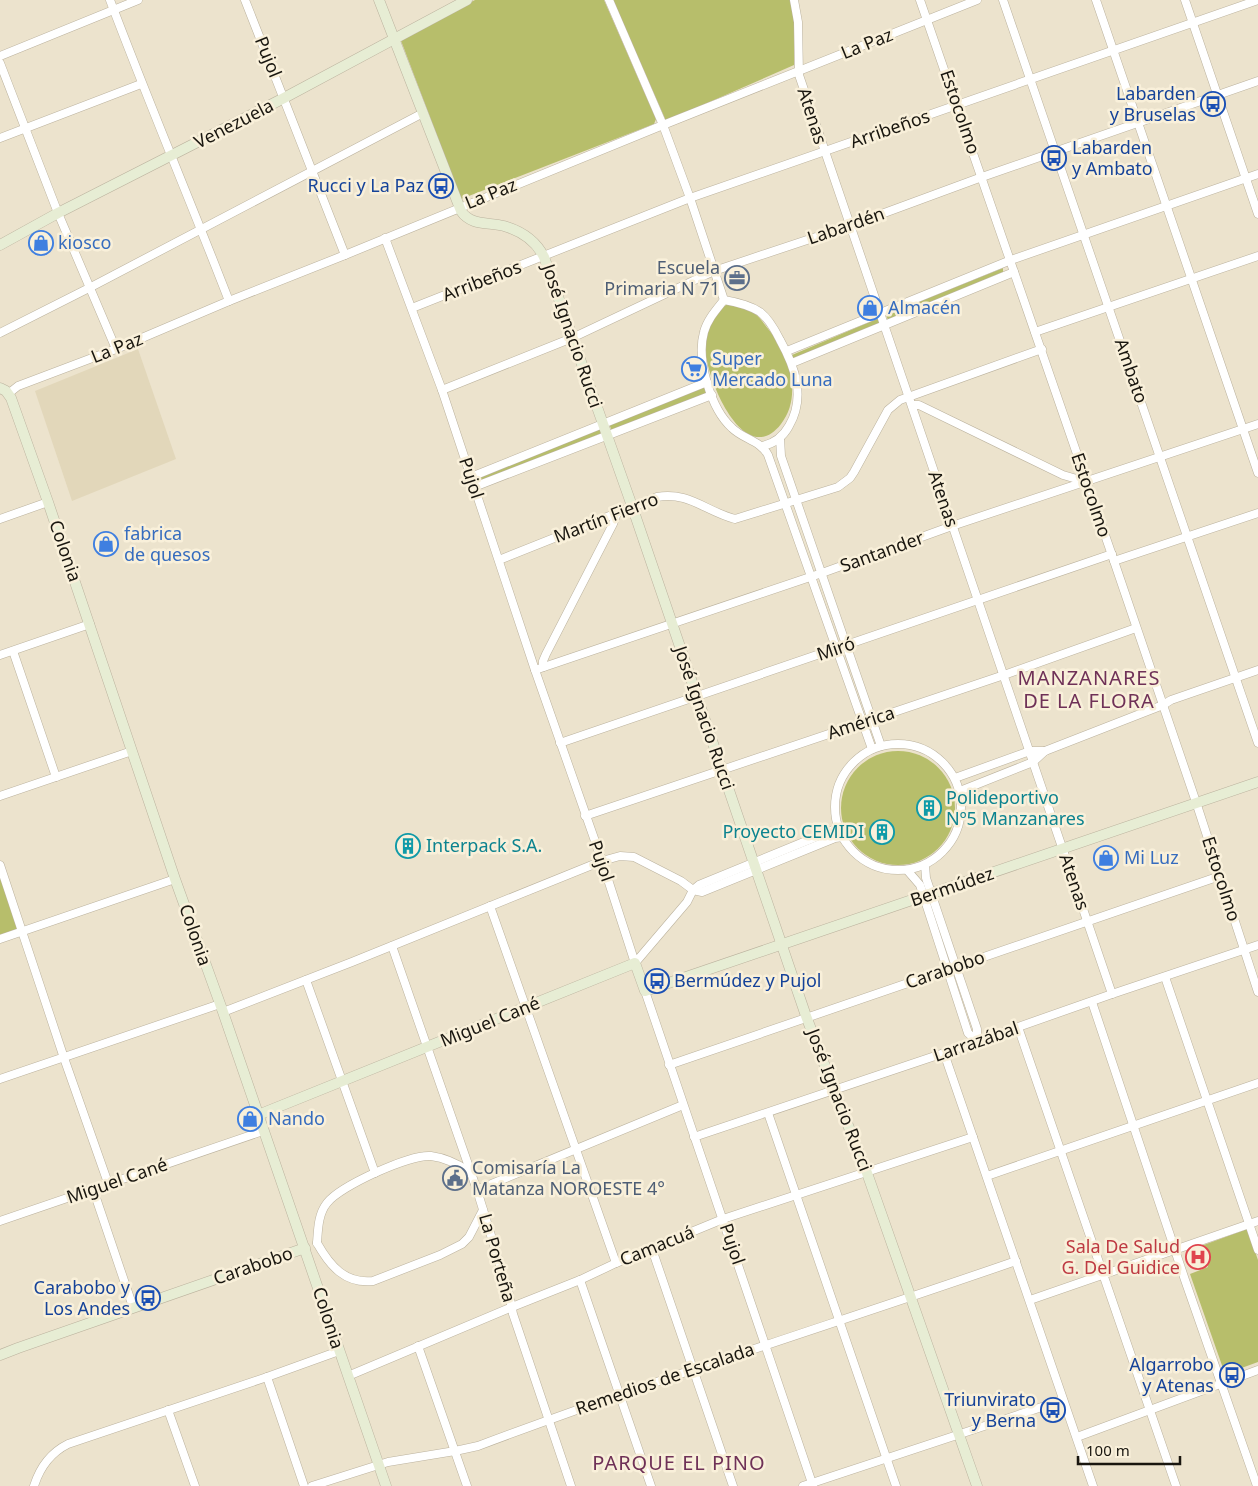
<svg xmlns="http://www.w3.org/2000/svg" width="1258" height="1486" font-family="'Noto Sans',sans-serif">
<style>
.built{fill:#e2d7ba}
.green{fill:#b7be6b}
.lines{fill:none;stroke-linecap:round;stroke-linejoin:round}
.street-casing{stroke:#bbb29e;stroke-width:9}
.secondary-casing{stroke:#bbb29e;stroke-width:11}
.street{stroke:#fff;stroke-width:8}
.secondary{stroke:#e7edd4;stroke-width:10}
.labels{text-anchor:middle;stroke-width:5;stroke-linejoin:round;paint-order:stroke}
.street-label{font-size:18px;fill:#19160f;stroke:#f9f0da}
.transit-label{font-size:18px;fill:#164399;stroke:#f9f0da;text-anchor:end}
.shop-label{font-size:18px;fill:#366cbe;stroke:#f9f0da;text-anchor:start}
.service-label{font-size:18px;fill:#4e5e75;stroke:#f9f0da;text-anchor:end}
.culture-label{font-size:18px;fill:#0d838f;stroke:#f9f0da;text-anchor:start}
.health-label{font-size:18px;fill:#be3a42;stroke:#f9f0da;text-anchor:end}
.quarter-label{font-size:20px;letter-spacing:1px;fill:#6f3157;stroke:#f9f0da}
</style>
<rect width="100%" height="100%" fill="#ece3cd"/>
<polygon class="built" points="138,349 176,459 72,501 35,391"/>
<g class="green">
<polygon points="475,0 604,0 656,119 654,124 461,199 400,38"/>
<polygon points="613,0 791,0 795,24 794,65 666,121"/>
<polygon points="1003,268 1003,272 888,320 886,315"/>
<path d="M729 304C737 306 746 308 754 313 760 317 764 324 769 330 789 355 803 396 781 424 744 472 704 375 705 344 706 335 710 324 715 316 719 310 722 306 729 304Z"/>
<polygon points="879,318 881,323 794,359 792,355"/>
<polygon points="706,386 709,394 612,431 609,424"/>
<polygon points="600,428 602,433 477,484 475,478"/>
<circle cx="898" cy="808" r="57"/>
<polygon points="0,874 20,932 0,938"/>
<polygon points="1247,1229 1258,1260 1258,1362 1225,1374 1190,1274 1208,1267 1201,1246"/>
</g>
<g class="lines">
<defs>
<g id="street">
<path d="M110 0C148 101 190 200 229 301"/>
<polyline points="245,0 345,255"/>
<polyline points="609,0 663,125 690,198 724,300"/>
<polyline points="794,0 798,22 799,75 1112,994"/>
<polyline points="920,0 1114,561 1196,802 1258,992"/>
<polyline points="1003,0 1258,743"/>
<polyline points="1096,0 1258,473"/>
<polyline points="1185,0 1258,214"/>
<polyline points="0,56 138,0"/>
<polyline points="0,63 58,213 116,349"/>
<polyline points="0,138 141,84"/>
<polyline points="385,238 442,390 535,670 602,861 635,963 687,902 693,890 699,885 838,828"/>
<path d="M724 300C716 310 707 320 704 332 696 360 711 409 732 428 743 439 761 441 768 455L872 749"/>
<path d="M724 300C736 302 749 305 760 312 769 319 775 330 780 340 795 367 806 397 789 426 783 437 775 443 763 446"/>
<polyline points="412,308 690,198 1258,0"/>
<polyline points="1035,332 1258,256"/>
<polyline points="0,333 91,287 423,113"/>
<polyline points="787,351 1011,260 1258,174"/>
<polyline points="792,363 1014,272"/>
<polyline points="442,390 572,338 714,271 849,226 982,177 1258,81"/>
<polyline points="8,394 18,386 116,349 229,301 345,255 663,125 977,0"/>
<polyline points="912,405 919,405 1063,475 1087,482"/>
<polyline points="780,438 781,456 881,746"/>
<polyline points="471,477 707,382"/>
<polyline points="474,487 712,395"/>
<polyline points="0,519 48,502"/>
<path d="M499 560 657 497C688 491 707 512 735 519L838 487 850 478 854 472 888 410 900 400 1042 349"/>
<polyline points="1114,561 1258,513"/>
<polyline points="13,651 56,777"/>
<polyline points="0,655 90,624"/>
<polyline points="543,667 543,661 546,654 613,524 617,513"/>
<polyline points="535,670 822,573 952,526 1258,424"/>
<polyline points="560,743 1112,554"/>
<circle cx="898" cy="807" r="63"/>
<polyline points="955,778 1030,751 1045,751"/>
<polyline points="960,791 1033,762 1045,751 1163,705 1171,700 1258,670"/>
<polyline points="0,796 132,751"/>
<polyline points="585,816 1004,675 1136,628"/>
<polyline points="0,865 64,1058 108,1183"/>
<polyline points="925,865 926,878 977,1029 977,1041"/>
<polyline points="907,870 920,885 968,1033 977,1041"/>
<polyline points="490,906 616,1263"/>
<polyline points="0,939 175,879"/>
<polyline points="392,946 477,1190 509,1294 513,1314 571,1486"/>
<polyline points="1165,977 1258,1250"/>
<polyline points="306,980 375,1173"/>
<polyline points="645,991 813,1486"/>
<polyline points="1092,1002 1185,1280 1257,1486"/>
<polyline points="223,1012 352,962 602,861 620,856 634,857 681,881 693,890 702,892 835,838 843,837"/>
<polyline points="1018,1027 1176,1486"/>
<polyline points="944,1053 1093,1486"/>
<polyline points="669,1065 1220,876"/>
<polyline points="0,1079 220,1004"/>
<polyline points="768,1113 896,1486"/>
<polyline points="694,1137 944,1053 1112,994 1258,945"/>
<polyline points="987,1176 1258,1083"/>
<polyline points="93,1189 133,1307"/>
<polyline points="477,1190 683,1105"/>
<polyline points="0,1221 263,1131"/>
<path d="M317 1243C330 1266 345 1284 373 1281L440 1255 462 1244 469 1237 483 1210"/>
<path d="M317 1243C318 1230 318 1214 327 1203 340 1186 410 1154 431 1156 446 1158 458 1164 470 1172"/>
<polyline points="652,1249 733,1486"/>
<polyline points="580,1280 651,1486"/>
<polyline points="1030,1300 1258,1221"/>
<polyline points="418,1346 467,1486"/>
<polyline points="348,1376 512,1307 580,1280 616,1263 723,1219 973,1137"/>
<polyline points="267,1377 304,1486"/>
<polyline points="168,1410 195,1486"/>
<polyline points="1077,1437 1258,1370"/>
<path d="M34 1486C40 1467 50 1453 68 1444L267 1377 339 1351"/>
<path d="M312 1486 388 1462 455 1451 478 1446C656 1379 837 1323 1016 1261"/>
<polyline points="803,1486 1063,1400"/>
</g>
<g id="secondary">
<path d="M379 0 461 211C471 226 488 222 504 226 521 231 536 241 544 257L632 506 806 1016 834 1090 867 1173 977 1486"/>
<polyline points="0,245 58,213 284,98 467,0"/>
<polyline points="0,388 6,391 11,398 48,502 175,879 223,1012 386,1486"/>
<polyline points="258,1115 635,963 645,991 1258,782"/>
<polyline points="0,1355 18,1348 305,1248"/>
</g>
</defs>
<use href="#street" class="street-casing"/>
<use href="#secondary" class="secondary-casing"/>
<use href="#street" class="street"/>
<use href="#secondary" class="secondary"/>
</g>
<defs>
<symbol id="bus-ring" viewBox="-11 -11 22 22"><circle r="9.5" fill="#f9f0da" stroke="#1a4fb4" stroke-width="1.5"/><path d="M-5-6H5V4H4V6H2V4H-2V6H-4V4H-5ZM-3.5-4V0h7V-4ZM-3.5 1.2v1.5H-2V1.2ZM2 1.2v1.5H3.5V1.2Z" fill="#1a4fb4"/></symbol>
<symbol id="shop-ring" viewBox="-11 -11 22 22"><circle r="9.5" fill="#f9f0da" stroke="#3f7fe0" stroke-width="1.5"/><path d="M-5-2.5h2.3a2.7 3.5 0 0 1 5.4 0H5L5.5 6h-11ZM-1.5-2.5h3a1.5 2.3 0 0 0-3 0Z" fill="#3f7fe0"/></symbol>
<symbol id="office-ring" viewBox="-11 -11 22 22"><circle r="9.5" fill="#f9f0da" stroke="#5c6f8a" stroke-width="1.5"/><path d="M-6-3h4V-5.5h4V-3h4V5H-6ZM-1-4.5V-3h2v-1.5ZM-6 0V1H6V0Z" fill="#5c6f8a"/></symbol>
<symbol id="supermarket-ring" viewBox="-11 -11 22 22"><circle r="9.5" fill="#f9f0da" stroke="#3f7fe0" stroke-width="1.5"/><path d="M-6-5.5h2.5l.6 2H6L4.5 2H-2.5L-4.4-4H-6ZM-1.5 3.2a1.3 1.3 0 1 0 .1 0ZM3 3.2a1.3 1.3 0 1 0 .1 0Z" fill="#3f7fe0"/></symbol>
<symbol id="building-ring" viewBox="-11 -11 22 22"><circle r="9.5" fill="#f9f0da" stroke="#0f9aa8" stroke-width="1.5"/><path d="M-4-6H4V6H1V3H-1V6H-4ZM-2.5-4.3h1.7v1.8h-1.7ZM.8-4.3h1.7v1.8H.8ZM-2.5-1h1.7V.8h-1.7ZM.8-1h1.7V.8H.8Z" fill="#0f9aa8"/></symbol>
<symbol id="civic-ring" viewBox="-11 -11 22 22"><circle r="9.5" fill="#f9f0da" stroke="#5c6f8a" stroke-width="1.5"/><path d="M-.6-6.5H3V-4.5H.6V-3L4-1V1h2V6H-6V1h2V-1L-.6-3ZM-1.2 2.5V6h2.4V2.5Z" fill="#5c6f8a"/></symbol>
<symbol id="hospital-ring" viewBox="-11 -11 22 22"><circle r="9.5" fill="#f9f0da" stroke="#e0444e" stroke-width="1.5"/><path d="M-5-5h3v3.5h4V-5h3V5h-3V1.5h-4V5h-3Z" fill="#e0444e"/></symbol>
</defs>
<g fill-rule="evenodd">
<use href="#bus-ring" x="1199" y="90" width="28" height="28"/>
<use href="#bus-ring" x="1040" y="144" width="28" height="28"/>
<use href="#bus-ring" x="427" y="172" width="28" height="28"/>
<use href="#shop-ring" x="27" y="229" width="28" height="28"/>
<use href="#office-ring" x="723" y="264" width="28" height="28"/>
<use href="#shop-ring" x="856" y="294" width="28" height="28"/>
<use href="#supermarket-ring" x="680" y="355" width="28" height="28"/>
<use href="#shop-ring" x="92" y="530" width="28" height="28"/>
<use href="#building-ring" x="915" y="794" width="28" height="28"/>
<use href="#building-ring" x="868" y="818" width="28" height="28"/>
<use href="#building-ring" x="394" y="832" width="28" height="28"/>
<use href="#shop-ring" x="1092" y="844" width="28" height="28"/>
<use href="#bus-ring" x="643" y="967" width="28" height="28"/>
<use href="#shop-ring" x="236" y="1105" width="28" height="28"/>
<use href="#civic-ring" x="441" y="1164" width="28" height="28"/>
<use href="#hospital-ring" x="1184" y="1243" width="28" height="28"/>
<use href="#bus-ring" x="134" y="1284" width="28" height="28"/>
<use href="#bus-ring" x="1218" y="1361" width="28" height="28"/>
<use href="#bus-ring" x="1039" y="1396" width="28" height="28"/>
</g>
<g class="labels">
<g class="street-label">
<text transform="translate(867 44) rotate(-22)" y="6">La Paz</text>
<text transform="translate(268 57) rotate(68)" y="6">Pujol</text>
<text transform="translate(960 112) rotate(71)" y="6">Estocolmo</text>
<text transform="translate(812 116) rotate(72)" y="6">Atenas</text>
<text transform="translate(234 124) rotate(-27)" y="6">Venezuela</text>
<text transform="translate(890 129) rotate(-19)" y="6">Arribeños</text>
<text transform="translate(491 194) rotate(-22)" y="6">La Paz</text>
<text transform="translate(846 226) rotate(-19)" y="6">Labardén</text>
<text transform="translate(482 281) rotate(-21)" y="6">Arribeños</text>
<text transform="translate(572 336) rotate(71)" y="6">José Ignacio Rucci</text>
<text transform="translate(117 348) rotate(-22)" y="6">La Paz</text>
<text transform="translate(1131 371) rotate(71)" y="6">Ambato</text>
<text transform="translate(471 478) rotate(72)" y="6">Pujol</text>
<text transform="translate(1091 495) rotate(71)" y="6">Estocolmo</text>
<text transform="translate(943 499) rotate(71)" y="6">Atenas</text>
<text transform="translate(606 518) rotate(-21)" y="6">Martín Fierro</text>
<text transform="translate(65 551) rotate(71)" y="6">Colonia</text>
<text transform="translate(882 552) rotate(-20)" y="6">Santander</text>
<text transform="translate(836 649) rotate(-19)" y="6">Miró</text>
<text transform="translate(704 718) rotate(71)" y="6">José Ignacio Rucci</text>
<text transform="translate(861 723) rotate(-18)" y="6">América</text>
<text transform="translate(601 861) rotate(71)" y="6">Pujol</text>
<text transform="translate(1221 879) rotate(72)" y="6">Estocolmo</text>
<text transform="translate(1074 882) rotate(71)" y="6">Atenas</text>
<text transform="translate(952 887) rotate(-19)" y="6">Bermúdez</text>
<text transform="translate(195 935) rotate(71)" y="6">Colonia</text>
<text transform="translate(945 970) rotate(-19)" y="6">Carabobo</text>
<text transform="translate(490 1022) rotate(-22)" y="6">Miguel Cané</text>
<text transform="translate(976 1042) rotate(-19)" y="6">Larrazábal</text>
<text transform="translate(839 1100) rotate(69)" y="6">José Ignacio Rucci</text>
<text transform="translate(117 1181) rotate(-19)" y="6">Miguel Cané</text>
<text transform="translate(732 1244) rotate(71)" y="6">Pujol</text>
<text transform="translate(657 1246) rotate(-22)" y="6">Camacuá</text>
<text transform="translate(497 1258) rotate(74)" y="6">La Porteña</text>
<text transform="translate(253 1266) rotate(-19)" y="6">Carabobo</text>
<text transform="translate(328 1318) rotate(72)" y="6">Colonia</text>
<text transform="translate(665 1379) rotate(-19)" y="6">Remedios de Escalada</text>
</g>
<g class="transit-label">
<text x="1196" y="100">Labarden<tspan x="1196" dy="21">y Bruselas</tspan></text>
<text x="1072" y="154" text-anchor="start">Labarden<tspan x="1072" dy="21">y Ambato</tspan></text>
<text x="424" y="192">Rucci y La Paz</text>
<text x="674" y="987" text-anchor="start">Bermúdez y Pujol</text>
<text x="130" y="1294">Carabobo y<tspan x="130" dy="21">Los Andes</tspan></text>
<text x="1214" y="1371">Algarrobo<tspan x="1214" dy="21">y Atenas</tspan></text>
<text x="1036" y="1406">Triunvirato<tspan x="1036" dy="21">y Berna</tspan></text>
</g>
<g class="shop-label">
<text x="58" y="249">kiosco</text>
<text x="888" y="314">Almacén</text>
<text x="712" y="365">Super<tspan x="712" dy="21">Mercado Luna</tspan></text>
<text x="124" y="540">fabrica<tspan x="124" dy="21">de quesos</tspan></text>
<text x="1124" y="864">Mi Luz</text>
<text x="268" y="1125">Nando</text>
</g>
<g class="service-label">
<text x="720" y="274">Escuela<tspan x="720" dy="21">Primaria N 71</tspan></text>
<text x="472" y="1174" text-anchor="start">Comisaría La<tspan x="472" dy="21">Matanza NOROESTE 4°</tspan></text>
</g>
<g class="culture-label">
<text x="946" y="804">Polideportivo<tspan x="946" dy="21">Nº5 Manzanares</tspan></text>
<text x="864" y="838" text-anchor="end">Proyecto CEMIDI</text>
<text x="426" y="852">Interpack S.A.</text>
</g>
<g class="health-label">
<text x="1180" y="1253">Sala De Salud<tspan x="1180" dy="21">G. Del Guidice</tspan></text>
</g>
<g class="quarter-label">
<text x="1089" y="685">MANZANARES<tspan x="1089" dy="23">DE LA FLORA</tspan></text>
<text x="679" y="1470">PARQUE EL PINO</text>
</g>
</g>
<path d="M1078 1456v8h102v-8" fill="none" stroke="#19160f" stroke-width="2.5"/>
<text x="1086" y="1456" font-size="15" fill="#19160f" stroke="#f9f0da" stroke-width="4" paint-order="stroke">100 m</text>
</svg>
